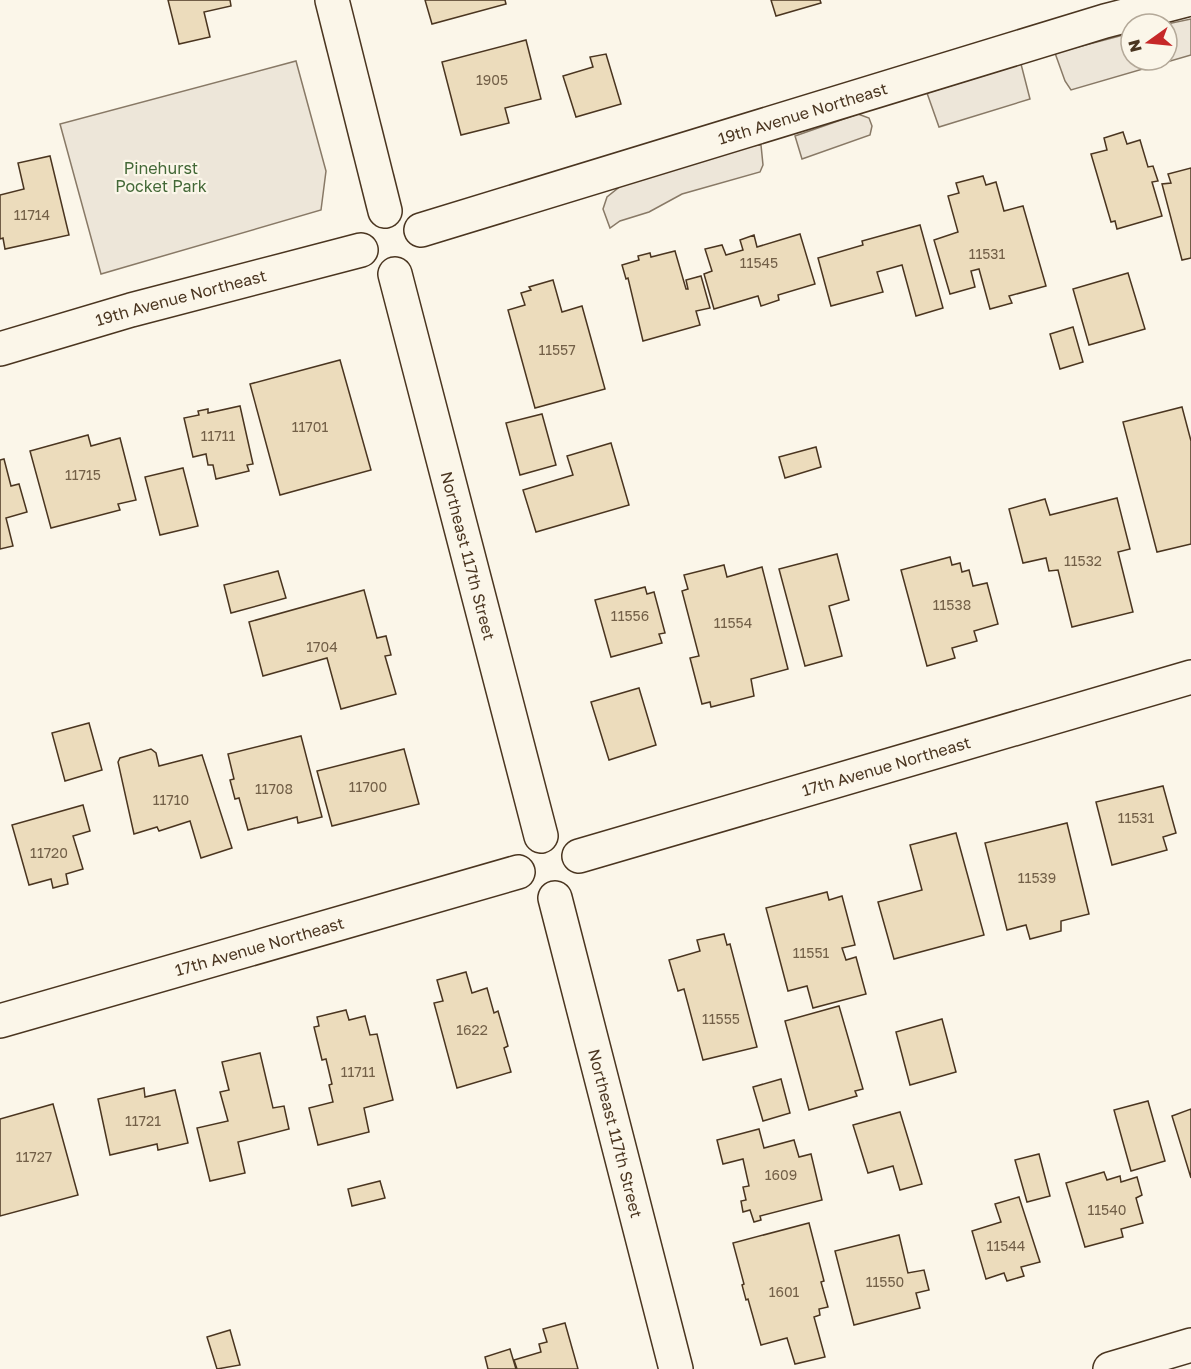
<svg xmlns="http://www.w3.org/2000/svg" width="1191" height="1369" font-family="'Golos Text',sans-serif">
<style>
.green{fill:#ede6d9;stroke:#887966;stroke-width:1.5}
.building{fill:#ecdcbc;stroke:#4a3520;stroke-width:1.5}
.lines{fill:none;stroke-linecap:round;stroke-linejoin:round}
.minor-casing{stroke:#4a3520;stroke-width:36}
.minor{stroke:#fbf6e9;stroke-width:33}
.labels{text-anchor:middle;stroke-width:4.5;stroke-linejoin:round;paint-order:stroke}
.number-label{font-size:14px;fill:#725f47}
.street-label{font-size:16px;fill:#4a3520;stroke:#fbf6e9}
.park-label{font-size:16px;fill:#436837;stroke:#fbf6e9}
</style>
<rect width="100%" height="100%" fill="#fbf6e9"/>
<g class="green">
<polygon points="1191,19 1191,55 1071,90 1065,81 1055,53 1131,33 1131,60 1167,60 1167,24"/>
<polygon points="296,61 326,171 321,210 101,274 60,124"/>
<polygon points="1021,64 1030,99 939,127 927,93"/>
<polygon points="858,114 869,118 872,126 870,135 802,159 795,136"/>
<polygon points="761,145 763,165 760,172 682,194 649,212 620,221 610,228 603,209 607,197 622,185 738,147"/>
</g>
<g class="building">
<polygon points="168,0 230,0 231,6 204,12 210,37 179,44"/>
<polygon points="425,0 505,0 506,4 432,24"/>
<polygon points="771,0 820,0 821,3 776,16"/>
<polygon points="526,40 541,99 505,108 509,123 461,135 442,62"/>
<polygon points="606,54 621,104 576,117 563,76 593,67 590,57"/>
<polygon points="1123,132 1127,144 1140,140 1148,167 1153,166 1158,181 1152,182 1162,216 1117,229 1115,221 1111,222 1091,154 1107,150 1104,138"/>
<polygon points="50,156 69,235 5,249 3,238 0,239 0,195 24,189 18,163"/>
<polygon points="1191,168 1191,258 1182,260 1162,184 1171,183 1168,174"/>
<polygon points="983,176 986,185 996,182 1004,211 1023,206 1046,286 1009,296 1012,303 990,309 979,269 971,271 975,287 950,294 934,240 958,232 948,196 959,193 956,183"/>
<polygon points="920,225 943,308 916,316 902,265 877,272 883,292 831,306 818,258 863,245 862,241"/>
<polygon points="800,234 815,284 778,295 779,300 761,306 758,296 714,309 704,274 712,271 705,249 722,245 726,255 743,250 740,240 754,235 757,247"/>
<polygon points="675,251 686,289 688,289 686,280 701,276 710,308 696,311 700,325 643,341 628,278 626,279 622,265 639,260 638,256 650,253 651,257"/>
<polygon points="1128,273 1145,329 1089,345 1073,289"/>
<polygon points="553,280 562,312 582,306 605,389 535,408 508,310 525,305 521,293 531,290 529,287"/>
<polygon points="1073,327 1083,362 1060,369 1050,334"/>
<polygon points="340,360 371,470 280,495 250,384"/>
<polygon points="240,406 253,464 247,465 249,471 216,479 213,465 208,465 206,454 193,457 184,418 199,415 198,411 208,409 208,413"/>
<polygon points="1182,407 1191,441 1191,544 1157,552 1123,422"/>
<polygon points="542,414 556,465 520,475 506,423"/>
<polygon points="88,435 91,446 120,438 136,500 118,504 120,510 51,528 30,451"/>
<polygon points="611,443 629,505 536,532 523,490 573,475 567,456"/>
<polygon points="816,447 821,467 785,478 779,457"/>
<polygon points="4,459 11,486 19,484 27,512 6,518 13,546 0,549 0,460"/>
<polygon points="183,468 198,526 160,535 145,477"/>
<polygon points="1117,498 1130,549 1118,552 1133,612 1072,627 1058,570 1049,571 1046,558 1023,563 1009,509 1045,499 1050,515"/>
<polygon points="837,554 849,600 829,606 842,656 805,666 779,569"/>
<polygon points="950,557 952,565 960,563 962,572 969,570 973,586 987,583 998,624 974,631 977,641 952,648 955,658 927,666 901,570"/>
<polygon points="724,565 727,577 762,567 788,669 751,679 754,696 711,707 710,702 702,704 690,658 699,656 682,591 688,589 684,575"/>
<polygon points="278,571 286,598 231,613 224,585"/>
<polygon points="645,587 647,594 654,592 665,633 659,634 662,643 611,657 595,600"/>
<polygon points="364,590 377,638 386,636 391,655 385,656 396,694 341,709 327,658 263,676 249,622"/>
<polygon points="639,688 656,745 609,760 591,702"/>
<polygon points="89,723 102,770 65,781 52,733"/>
<polygon points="301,736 322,817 298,823 297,817 248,830 239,798 235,799 230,780 234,779 228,754"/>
<polygon points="151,749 156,753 159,766 202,755 232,848 201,858 190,821 159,831 157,827 134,834 118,762 120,758"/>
<polygon points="404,749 419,804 332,826 317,771"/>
<polygon points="1163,786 1176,833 1163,837 1167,850 1112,865 1096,802"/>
<polygon points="83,805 90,831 73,836 83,869 66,874 68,884 53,888 51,879 29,885 12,825"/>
<polygon points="1067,823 1089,914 1061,921 1061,931 1030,939 1026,925 1007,930 985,843"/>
<polygon points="956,833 984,935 894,959 878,902 922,890 910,845"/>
<polygon points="827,892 829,900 842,896 855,945 842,948 846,960 856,957 866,994 813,1008 807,986 788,991 766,908"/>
<polygon points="724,934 727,945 730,944 757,1047 703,1060 684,989 678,991 669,960 700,951 697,940"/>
<polygon points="466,972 472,993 487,988 494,1013 498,1011 508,1046 504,1048 511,1072 457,1088 434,1003 443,1001 437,980"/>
<polygon points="839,1006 863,1089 855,1091 857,1096 809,1110 785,1021"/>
<polygon points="346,1010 349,1020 365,1016 370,1035 377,1034 393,1100 364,1108 369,1132 318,1145 309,1108 333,1102 329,1085 332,1084 326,1059 322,1060 314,1027 319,1026 317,1017"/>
<polygon points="942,1019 956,1072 910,1085 896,1032"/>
<polygon points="260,1053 273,1108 284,1106 289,1129 238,1142 245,1173 210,1181 197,1128 228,1121 220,1092 229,1090 222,1062"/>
<polygon points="781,1079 790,1113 763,1121 753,1087"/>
<polygon points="144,1088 145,1097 175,1090 188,1143 158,1150 157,1144 110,1155 98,1099"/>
<polygon points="1148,1101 1165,1161 1131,1171 1114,1110"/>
<polygon points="53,1104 78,1195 0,1216 0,1119"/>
<polygon points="1191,1109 1191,1178 1172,1116"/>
<polygon points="900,1112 922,1184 900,1190 893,1166 868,1173 853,1125"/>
<polygon points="759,1129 764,1148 794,1140 799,1157 811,1154 822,1200 760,1216 761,1220 754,1222 750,1210 743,1212 741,1201 746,1200 743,1187 749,1186 743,1159 723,1164 717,1140"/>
<polygon points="1039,1154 1050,1196 1027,1202 1015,1160"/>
<polygon points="1104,1172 1107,1180 1120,1176 1121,1182 1137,1177 1142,1195 1136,1198 1143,1223 1121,1229 1123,1237 1085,1247 1066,1183"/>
<polygon points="380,1181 385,1198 352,1206 348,1189"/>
<polygon points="1019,1197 1040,1262 1021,1267 1024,1276 1007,1281 1004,1273 986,1279 972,1231 1001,1222 995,1204"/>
<polygon points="809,1223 824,1281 821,1282 828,1307 819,1309 820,1315 814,1317 825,1357 795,1364 787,1338 761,1345 748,1299 746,1300 742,1285 744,1284 733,1243"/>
<polygon points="899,1235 908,1273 924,1270 929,1290 916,1293 920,1308 854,1325 835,1251"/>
<polygon points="565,1323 578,1369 517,1369 514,1360 541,1352 539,1344 547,1342 543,1329"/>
<polygon points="230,1330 240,1365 217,1369 207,1337"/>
<polygon points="510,1349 516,1369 488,1369 485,1357"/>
</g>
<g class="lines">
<defs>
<g id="minor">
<polyline points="332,0 385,211"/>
<path id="s1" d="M421 230 1105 21 1186 0"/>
<path id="s2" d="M395 274 541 836"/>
<path id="s3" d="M0 349 131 310 361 250"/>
<path id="s4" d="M579 856 1191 677"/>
<path id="s5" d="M555 898 676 1369"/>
<path id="s6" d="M0 1021 518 872"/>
<polyline points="1110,1369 1191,1345"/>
</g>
</defs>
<use href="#minor" class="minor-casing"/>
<use href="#minor" class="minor"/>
</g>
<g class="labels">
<g class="number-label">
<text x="492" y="85">1905</text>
<text x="32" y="220">11714</text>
<text x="987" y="259">11531</text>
<text x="759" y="268">11545</text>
<text x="557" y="355">11557</text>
<text x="310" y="432">11701</text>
<text x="218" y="441">11711</text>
<text x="83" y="480">11715</text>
<text x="1083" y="566">11532</text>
<text x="952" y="610">11538</text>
<text x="630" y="621">11556</text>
<text x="733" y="628">11554</text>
<text x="322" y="652">1704</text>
<text x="368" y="792">11700</text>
<text x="274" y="794">11708</text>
<text x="171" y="805">11710</text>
<text x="1136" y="823">11531</text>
<text x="49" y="858">11720</text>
<text x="1037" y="883">11539</text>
<text x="811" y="958">11551</text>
<text x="721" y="1024">11555</text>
<text x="472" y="1035">1622</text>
<text x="358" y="1077">11711</text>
<text x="143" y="1126">11721</text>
<text x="34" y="1162">11727</text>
<text x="781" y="1180">1609</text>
<text x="1107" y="1215">11540</text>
<text x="1006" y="1251">11544</text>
<text x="885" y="1287">11550</text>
<text x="784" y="1297">1601</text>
</g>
<g class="street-label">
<text dy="6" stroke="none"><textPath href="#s1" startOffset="399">19th Avenue Northeast</textPath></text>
<text dy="6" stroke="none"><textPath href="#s3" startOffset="188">19th Avenue Northeast</textPath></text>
<text dy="6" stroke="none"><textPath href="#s2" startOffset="291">Northeast 117th Street</textPath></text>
<text dy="6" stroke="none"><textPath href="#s4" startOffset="320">17th Avenue Northeast</textPath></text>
<text dy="6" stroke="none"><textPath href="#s6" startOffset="270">17th Avenue Northeast</textPath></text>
<text dy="6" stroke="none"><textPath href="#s5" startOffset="243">Northeast 117th Street</textPath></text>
</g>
<g class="park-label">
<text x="161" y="174">Pinehurst<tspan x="161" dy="18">Pocket Park</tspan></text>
</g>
</g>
<g transform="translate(1149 42) rotate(255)"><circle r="28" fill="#fbf6e9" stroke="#b4a999" stroke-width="1.5"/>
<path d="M0-4.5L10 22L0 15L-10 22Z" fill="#c62828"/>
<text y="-9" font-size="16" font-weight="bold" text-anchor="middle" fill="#4a3520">N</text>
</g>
</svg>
